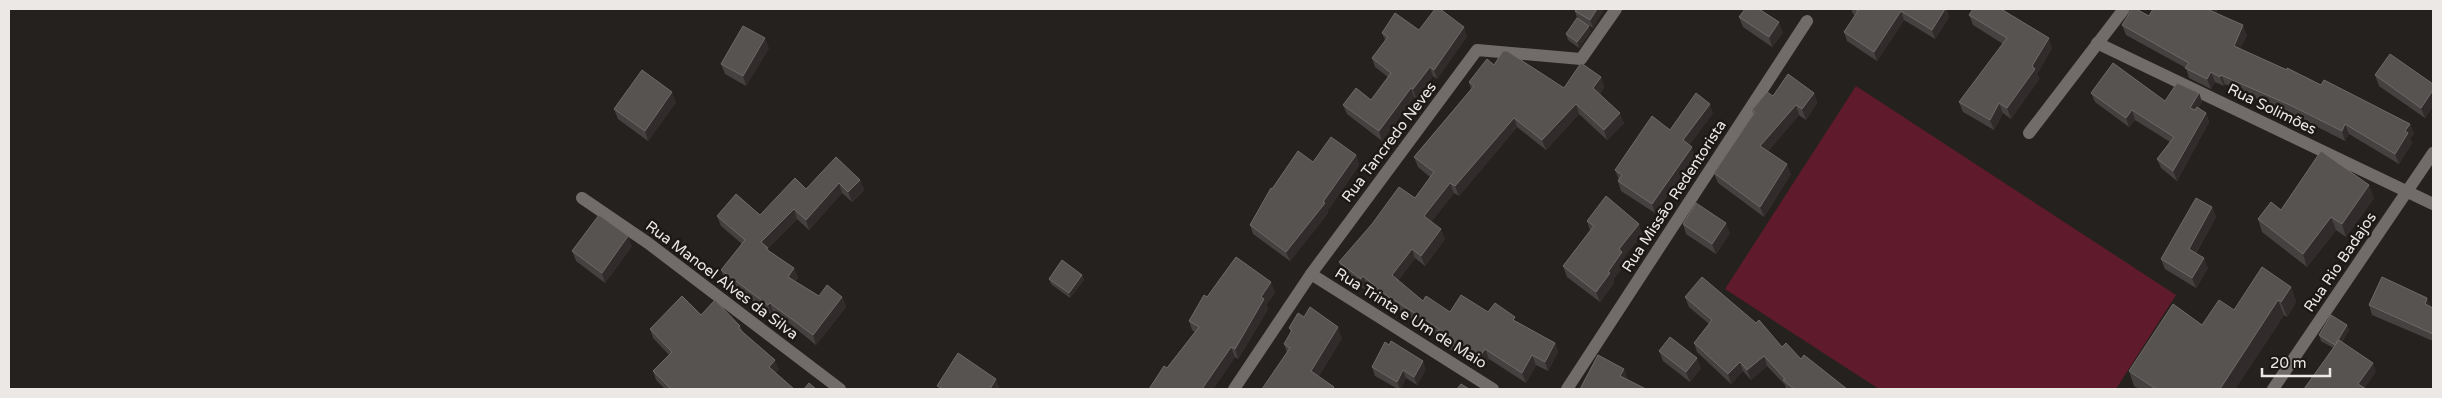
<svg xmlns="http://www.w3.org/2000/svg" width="2442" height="398" font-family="'Varela Round',sans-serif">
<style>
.green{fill:#5f1b2b}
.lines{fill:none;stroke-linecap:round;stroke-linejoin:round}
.street{stroke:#716c69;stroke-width:12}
.wall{fill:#454140}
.shaded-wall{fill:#312c2b}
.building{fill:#575351;stroke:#6e6a69}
.labels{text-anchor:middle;stroke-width:5;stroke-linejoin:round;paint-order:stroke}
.street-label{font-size:15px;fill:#ebe8e6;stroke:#1c1815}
</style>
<rect width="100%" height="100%" fill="#25211e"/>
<polygon class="green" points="1856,86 2176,295 2116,389 1879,389 1725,289"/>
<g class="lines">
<g class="street">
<polyline points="2097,43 2433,204"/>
<polyline points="2029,133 2124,9"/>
<polyline points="582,198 648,243 840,389"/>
<polyline points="1311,274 1493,389"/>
<polyline points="1234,389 1311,274 1477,50 1581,59 1616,9"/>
<polyline points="1567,389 1807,21"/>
<polyline points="2273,389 2433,153"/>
</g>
</g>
<g class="wall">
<polygon points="1604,9 1593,28 1585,23 1591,31 1579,48 1568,40 1566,34 1577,18 1575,11"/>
<polygon points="1851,9 1946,9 1949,17 1935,39 1904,20 1877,61 1847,41 1844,32 1855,15 1853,14"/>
<polygon points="2153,9 2218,9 2216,13 2247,35 2240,49 2410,124 2414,134 2410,138 2412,143 2399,164 2349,134 2345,141 2296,116 2225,84 2224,86 2215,82 2211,89 2189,78 2186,68 2126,35 2122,25 2149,16"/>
<polygon points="1969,15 2052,48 2037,74 2039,79 2011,119 2003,113 1994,130 1963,112 1959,102 2003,44 1973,25"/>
<polygon points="1739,17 1783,33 1772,47 1743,27"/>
<polygon points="1419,30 1467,36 1437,79 1433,76 1416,99 1414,97 1382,141 1347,114 1343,105 1371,100 1388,77 1375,67 1372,58 1385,40 1382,33"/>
<polygon points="769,48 746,86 725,74 721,64"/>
<polygon points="1494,65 1564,88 1601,77 1604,87 1600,94 1624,123 1607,140 1579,114 1546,150 1517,127 1459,196 1454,193 1431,222 1445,239 1425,266 1415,258 1398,281 1423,301 1450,312 1488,312 1516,321 1555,343 1558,352 1548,371 1536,365 1526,383 1489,359 1481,370 1440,343 1437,335 1396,309 1395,310 1367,286 1364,289 1343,272 1339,262 1415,198 1430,177 1418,167 1414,157 1471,89 1469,82"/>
<polygon points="2375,75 2433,84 2433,106 2425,118 2379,86"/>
<polygon points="1814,93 1817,103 1806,120 1799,115 1768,151 1791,174 1764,217 1718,183 1714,173 1754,114 1752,110 1773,96"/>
<polygon points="2091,93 2165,101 2199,93 2202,102 2198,108 2206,113 2209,122 2177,181 2161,168 2157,159 2170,142 2135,120 2129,127 2095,102"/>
<polygon points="676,102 648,141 618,119 614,109"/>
<polygon points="1713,113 1689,145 1695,156 1655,213 1621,191 1618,181 1619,180 1615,170"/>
<polygon points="1356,155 1359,165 1328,210 1328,213 1290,261 1253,234 1250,225 1272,189 1313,162"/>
<polygon points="860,180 864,190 852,202 842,193 809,230 797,219 768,248 769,251 794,268 798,278 795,281 819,296 842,297 846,307 816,345 789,323 773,313 772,315 725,280 721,270 742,244 721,226 717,216 760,215 806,189"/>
<polygon points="2374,198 2346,237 2336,230 2307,267 2262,232 2258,219 2281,210"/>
<polygon points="2212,207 2216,217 2196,253 2208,268 2196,288 2165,269 2161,259"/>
<polygon points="1587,221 1642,234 1624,257 1626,262 1613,280 1614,283 1600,302 1567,277 1563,266 1590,230"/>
<polygon points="1683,224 1730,233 1716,254 1686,234"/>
<polygon points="632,246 605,283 576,261 572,251"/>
<polygon points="1082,275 1084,280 1070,298 1051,284 1049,279"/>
<polygon points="2291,287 2296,302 2287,317 2284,315 2235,389 2139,389 2134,386 2129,371 2202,325 2234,310"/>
<polygon points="1275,292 1266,305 1268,309 1238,359 1235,357 1213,389 1149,389 1167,368 1195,332 1192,330 1189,321 1207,297"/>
<polygon points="1685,297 1782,347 1847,389 1786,389 1785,385 1767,366 1751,380 1743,371 1731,384 1697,352 1694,343 1709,324 1689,307"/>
<polygon points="2427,298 2430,307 2433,308 2433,341 2372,315 2369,305"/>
<polygon points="701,315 740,326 743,332 779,369 775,373 794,389 665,389 656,380 653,371 669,355 653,338 650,329"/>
<polygon points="2347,325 2349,330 2342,342 2376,372 2321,341 2319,335"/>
<polygon points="1289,328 1342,339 1287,353 1284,344 1291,332"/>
<polygon points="1659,351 1701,368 1690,382 1663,361"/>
<polygon points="1372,367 1426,369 1417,385 1406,378 1401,389 1398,389 1375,376"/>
</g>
<g class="shaded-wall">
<polygon points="1597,9 1604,9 1593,28 1590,20"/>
<polygon points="1945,9 1949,17 1935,39 1932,30"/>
<polygon points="2209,9 2218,9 2212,20 2209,10"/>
<polygon points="1901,11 1904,20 1877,61 1874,52"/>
<polygon points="1779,22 1783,33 1772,47 1769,37"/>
<polygon points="2243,25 2247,35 2237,56 2234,46"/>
<polygon points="1589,26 1591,31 1579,48 1577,42"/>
<polygon points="1464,27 1467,36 1437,79 1434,70"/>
<polygon points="765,38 769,48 746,86 743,76"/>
<polygon points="2049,38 2052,48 2037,74 2039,79 2011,119 2007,108"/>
<polygon points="1430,67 1433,76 1416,99 1413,89"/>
<polygon points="2211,72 2215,82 2211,89 2207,79"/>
<polygon points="2221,75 2225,84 2224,86 2220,77"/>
<polygon points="1601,77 1604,87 1597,98 1593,88"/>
<polygon points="1411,88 1414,97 1382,141 1379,131"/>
<polygon points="2433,90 2433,106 2425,118 2421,108"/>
<polygon points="672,92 676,102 648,141 645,131"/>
<polygon points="1814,93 1817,103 1806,120 1802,109"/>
<polygon points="2199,93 2202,102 2193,117 2190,108"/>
<polygon points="1999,103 2003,113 1994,130 1990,120"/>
<polygon points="1576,104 1579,114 1546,150 1542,140"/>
<polygon points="1710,104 1713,113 1686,149 1683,140"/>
<polygon points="1796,105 1799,115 1764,156 1760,146"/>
<polygon points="2132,110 2135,120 2129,127 2126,118"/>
<polygon points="1620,113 1624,123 1607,140 1604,130"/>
<polygon points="2206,113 2209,122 2177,181 2173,171"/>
<polygon points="1514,118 1517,127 1459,196 1455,186"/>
<polygon points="2345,124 2349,134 2345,141 2342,131"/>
<polygon points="2410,124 2414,134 2410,138 2412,143 2399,164 2395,154 2405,131"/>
<polygon points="1692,147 1695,156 1655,213 1652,204"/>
<polygon points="1356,155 1359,165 1328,210 1328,213 1290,261 1286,252 1323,202"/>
<polygon points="1787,164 1791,174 1764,217 1760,207"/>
<polygon points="860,180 864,190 852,202 848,192"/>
<polygon points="839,183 842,193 809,230 806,220"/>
<polygon points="1450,183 1454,193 1428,226 1424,216"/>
<polygon points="2369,185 2374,198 2346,237 2342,224"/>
<polygon points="2212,207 2216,217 2192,259 2189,249"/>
<polygon points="794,209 797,219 768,248 771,257 761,242"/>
<polygon points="2331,217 2336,230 2307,267 2303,254"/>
<polygon points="1726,223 1730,233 1716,254 1712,244"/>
<polygon points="1639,224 1642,234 1624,257 1626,262 1613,280 1614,283 1600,302 1596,292 1608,272 1619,249"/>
<polygon points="1441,229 1445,239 1425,266 1421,256"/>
<polygon points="628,236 632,246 605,283 602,273"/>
<polygon points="1412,249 1415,258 1395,285 1392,275"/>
<polygon points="2204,258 2208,268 2196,288 2192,278"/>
<polygon points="794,268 798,278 792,286 788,277"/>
<polygon points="1082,275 1084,280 1070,298 1069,293"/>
<polygon points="1363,276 1367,286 1364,289 1361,279"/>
<polygon points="1271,282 1275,292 1266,305 1268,309 1238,359 1235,349 1261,297"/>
<polygon points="2291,287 2296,302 2287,317 2281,302"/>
<polygon points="842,297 846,307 816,345 813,335"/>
<polygon points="2427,298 2431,307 2425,304"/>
<polygon points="1393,299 1396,309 1395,310 1392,300"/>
<polygon points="2278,300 2284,315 2235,389 2220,389"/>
<polygon points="770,303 773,313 772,315 768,305"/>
<polygon points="2347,325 2349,330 2337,350 2335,345"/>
<polygon points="1338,327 1342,339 1315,383 1311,371"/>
<polygon points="1555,343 1558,352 1548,371 1545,362"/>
<polygon points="1231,347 1235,357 1213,389 1202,389"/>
<polygon points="1485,349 1489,359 1481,370 1477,361"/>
<polygon points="1532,355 1536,365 1526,383 1522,373"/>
<polygon points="1764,356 1767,366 1751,380 1747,370"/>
<polygon points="1697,358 1701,368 1690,382 1686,372"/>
<polygon points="775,360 779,369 772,376 769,367"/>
<polygon points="1423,361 1426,369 1417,385 1414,377"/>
<polygon points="1740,362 1743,371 1731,384 1728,374"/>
<polygon points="2373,363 2376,372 2364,389 2358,384"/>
<polygon points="1624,369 1628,379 1624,386 1620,376"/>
<polygon points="1403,370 1406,378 1401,389 1400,389 1397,382"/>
<polygon points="996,379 1000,389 990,389"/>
</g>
<g class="building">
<polygon points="1435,9 1440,9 1464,27 1434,70 1430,67 1413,89 1411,88 1379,131 1343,105 1356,88 1371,100 1391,73 1372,58 1388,37 1382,33 1395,13 1419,30"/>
<polygon points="1576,9 1597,9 1590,20 1575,11"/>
<polygon points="1745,9 1759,9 1779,22 1769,37 1739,17"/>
<polygon points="1855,9 1945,9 1932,30 1901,11 1874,52 1844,32 1858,11"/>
<polygon points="1973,9 2001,9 2049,38 2032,66 2035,69 2007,108 1999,103 1990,120 1959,102 2007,38 1969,15"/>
<polygon points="2132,9 2136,9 2149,16 2153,9 2209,9 2209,10 2243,25 2234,46 2287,70 2287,68 2321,85 2324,80 2410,124 2405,131 2408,133 2395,154 2345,124 2342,131 2292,106 2221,75 2220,77 2211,72 2207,79 2185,68 2189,63 2122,25"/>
<polygon points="1577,18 1589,26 1577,42 1566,34"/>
<polygon points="743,26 765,38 743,76 721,64"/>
<polygon points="1503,51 1507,51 1564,88 1581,63 1601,77 1593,88 1620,113 1604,130 1576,104 1542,140 1514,118 1455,186 1450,183 1424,216 1441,229 1421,256 1412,249 1392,275 1423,301 1426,296 1450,312 1461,295 1488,312 1495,303 1515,317 1513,320 1555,343 1545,362 1532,355 1522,373 1485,349 1477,361 1436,334 1439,329 1393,299 1392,300 1363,276 1361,279 1339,262 1372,224 1399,187 1415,198 1434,172 1414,157 1474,86 1469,82 1487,59 1494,65"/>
<polygon points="2390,54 2433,84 2433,90 2421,108 2375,75"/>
<polygon points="2113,63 2165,101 2177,83 2199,93 2190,108 2195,110 2197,107 2206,113 2173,171 2157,159 2174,137 2132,110 2126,118 2091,93"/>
<polygon points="642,70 672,92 645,131 614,109"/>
<polygon points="1788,74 1814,93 1802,109 1796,105 1760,146 1787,164 1760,207 1714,173 1755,112 1752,110 1767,92 1773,96"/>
<polygon points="1696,93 1710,104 1683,140 1692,147 1652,204 1618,181 1622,175 1615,170 1652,116 1670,130"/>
<polygon points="1331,137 1356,155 1323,202 1325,203 1286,252 1250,225 1271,188 1272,189 1298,151 1313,162"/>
<polygon points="2321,151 2369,185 2342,224 2331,217 2303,254 2258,219 2271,202 2281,210"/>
<polygon points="836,157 860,180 848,192 839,183 806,220 794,209 761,242 768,248 766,249 794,268 788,277 819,296 827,285 842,297 813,335 785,314 770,303 768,305 721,270 745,240 717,216 736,194 760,215 795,178 806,189"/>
<polygon points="1606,196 1639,224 1619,249 1622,252 1608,272 1610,273 1596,292 1563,266 1594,226 1587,221"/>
<polygon points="2196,198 2212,207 2189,249 2204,258 2192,278 2161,259"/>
<polygon points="1696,203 1726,223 1712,244 1683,224"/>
<polygon points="599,215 628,236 602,273 572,251"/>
<polygon points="1236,257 1271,282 1261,297 1264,299 1235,349 1231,347 1202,389 1149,389 1164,366 1167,368 1199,327 1189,321 1204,295 1207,297"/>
<polygon points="1062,260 1082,275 1069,293 1049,279"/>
<polygon points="2262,267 2291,287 2281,302 2278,300 2220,389 2156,389 2129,371 2173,304 2202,325 2219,300 2234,310"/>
<polygon points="1702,277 1756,323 1759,320 1782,347 1786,343 1801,359 1804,355 1847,389 1794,389 1783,380 1785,379 1764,356 1747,370 1740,362 1728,374 1694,343 1712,320 1685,297"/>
<polygon points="2382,277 2427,298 2425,304 2433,308 2433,334 2369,305"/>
<polygon points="682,296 701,315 715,300 740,326 738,328 775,360 769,367 794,389 671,389 653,371 672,352 650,329"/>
<polygon points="1310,307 1338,327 1311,371 1334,387 1332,389 1262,389 1290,348 1284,344 1292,330 1289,328 1298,313 1304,317"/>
<polygon points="2331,315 2347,325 2335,345 2319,335"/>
<polygon points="1670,337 1697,358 1686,372 1659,351"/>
<polygon points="2339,340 2373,363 2358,384 2366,389 2304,389"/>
<polygon points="1391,341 1423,361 1414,377 1403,370 1397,382 1372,367 1385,342 1389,345"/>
<polygon points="958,353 996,379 990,389 943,389 937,386"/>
<polygon points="1598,355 1624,369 1620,376 1646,389 1580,389"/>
<polygon points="809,383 816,389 804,389"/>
<polygon points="1461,384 1469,389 1457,389"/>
</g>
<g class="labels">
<g class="street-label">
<text transform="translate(2272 109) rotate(26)" y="5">Rua Solimões</text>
<text transform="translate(1389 142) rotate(-53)" y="5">Rua Tancredo Neves</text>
<text transform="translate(1674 196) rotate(-57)" y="5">Rua Missão Redentorista</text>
<text transform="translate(2340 262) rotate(-56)" y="5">Rua Rio Badajos</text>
<text transform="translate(722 280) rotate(37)" y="5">Rua Manoel Alves da Silva</text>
<text transform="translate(1411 318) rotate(32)" y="5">Rua Trinta e Um de Maio</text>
</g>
</g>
<rect width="2442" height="398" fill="none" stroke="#ebe8e6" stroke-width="20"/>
<path d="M2262 368v8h68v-8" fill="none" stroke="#ebe8e6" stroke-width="2.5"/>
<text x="2270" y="368" font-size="15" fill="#ebe8e6" stroke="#1c1815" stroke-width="4" paint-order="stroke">20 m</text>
</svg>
